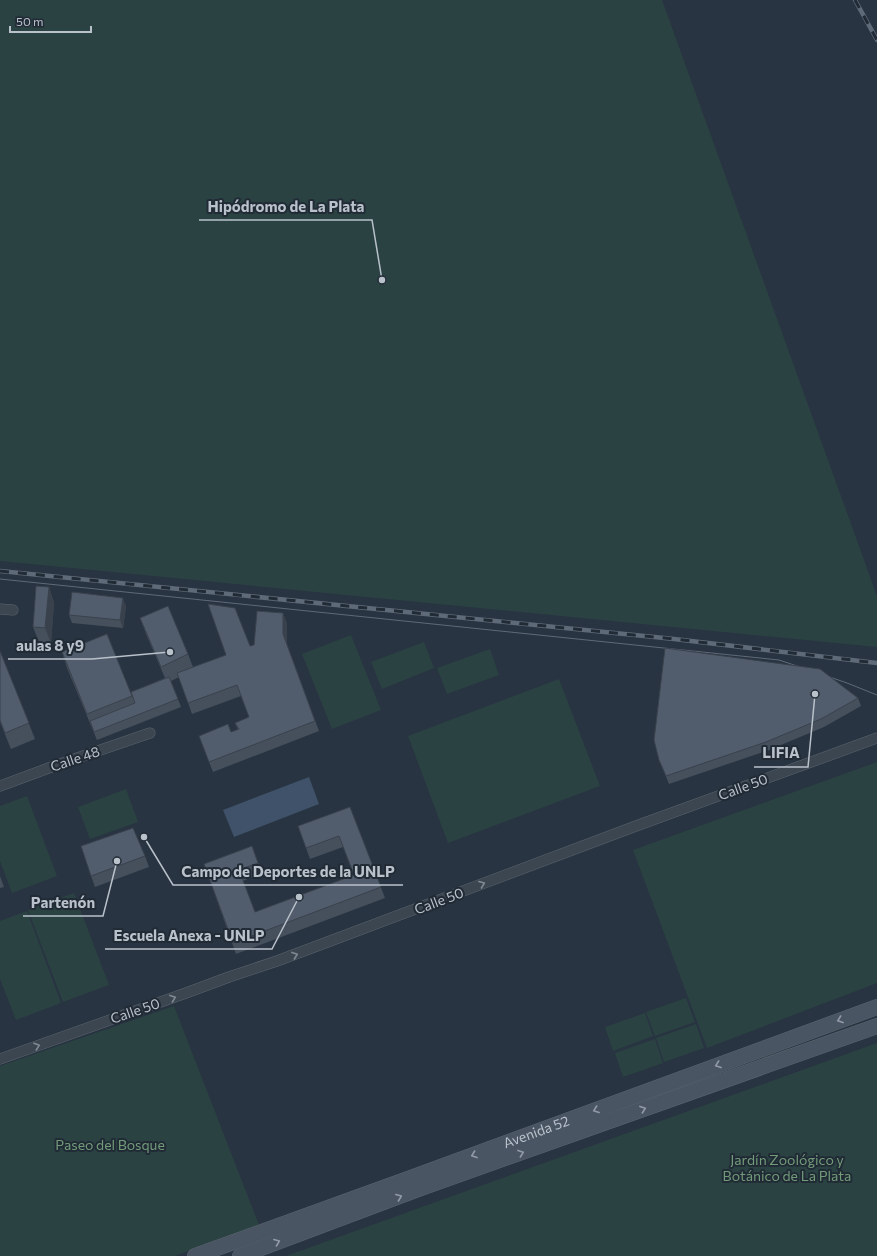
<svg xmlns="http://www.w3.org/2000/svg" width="877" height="1256" font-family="Commissioner,sans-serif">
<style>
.green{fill:#2b4243}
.water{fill:#3f5269}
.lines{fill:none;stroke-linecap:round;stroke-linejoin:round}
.street-casing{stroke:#5a646e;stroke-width:11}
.secondary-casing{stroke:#5a646e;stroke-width:16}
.street{stroke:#3c4651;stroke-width:10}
.secondary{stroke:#4a5564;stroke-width:15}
.tram{stroke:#5f6a78;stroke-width:1}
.rail-casing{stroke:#5f6a78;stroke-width:4.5}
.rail{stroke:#212b36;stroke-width:3;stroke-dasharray:9;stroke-linecap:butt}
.wall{fill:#46505d}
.shaded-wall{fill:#39414c}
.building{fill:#515d6c;stroke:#39414c}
.oneway{stroke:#818a94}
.oneway2{stroke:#929ba7}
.labels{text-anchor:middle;stroke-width:4;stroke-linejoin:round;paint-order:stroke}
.street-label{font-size:14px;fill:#b9c1cb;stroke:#212b36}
.park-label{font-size:14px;fill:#729b79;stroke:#212b36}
.leader{fill:none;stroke:#b9c1cb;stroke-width:1.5}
.callout-dot{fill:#b9c1cb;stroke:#212b36;stroke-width:1.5}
.callout-label{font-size:15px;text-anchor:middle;font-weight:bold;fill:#b9c1cb;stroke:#212b36;stroke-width:4;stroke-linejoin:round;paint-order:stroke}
</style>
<rect width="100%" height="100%" fill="#283441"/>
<g class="green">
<polygon points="0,0 662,0 877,596 877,647 0,561"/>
<polygon points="351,635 381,710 332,729 302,654"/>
<polygon points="424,642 434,668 382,689 371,662"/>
<polygon points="490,649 499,675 447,694 437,668"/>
<polygon points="559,679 600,786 448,843 408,736"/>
<polygon points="877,762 877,983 707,1048 633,850"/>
<polygon points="126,789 138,822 90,839 78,807"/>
<polygon points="27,796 57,876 12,893 0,861 0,806"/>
<polygon points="74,893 109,985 63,1002 28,910"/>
<polygon points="27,911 61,1003 16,1020 0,979 0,921"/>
<polygon points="686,998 695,1022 655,1036 646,1012"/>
<polygon points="174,1006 259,1225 175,1256 0,1256 0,1066"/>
<polygon points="645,1013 653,1036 613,1051 605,1027"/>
<polygon points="696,1024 704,1048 664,1062 656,1038"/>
<polygon points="655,1039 663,1063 623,1077 615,1053"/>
<polygon points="877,1043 877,1256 286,1256"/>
</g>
<polygon class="water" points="309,777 319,804 234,837 223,810"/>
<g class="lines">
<defs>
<g id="street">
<polyline points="0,609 13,610"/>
<polyline points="0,786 54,766 150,733"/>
<polyline points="0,1059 186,993 229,977 277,961 636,826 877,738"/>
</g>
<g id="secondary">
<path id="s1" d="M195 1256 416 1176 877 1007"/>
<polyline points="240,1256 421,1188 877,1026"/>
</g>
</defs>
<use href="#street" class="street-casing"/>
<use href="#secondary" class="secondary-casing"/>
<use href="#street" class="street"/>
<use href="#secondary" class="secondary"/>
<g class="tram">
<polyline points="0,579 779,660 806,669"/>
<polyline points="821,674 847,683 877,695"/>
</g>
<defs>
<g id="rail">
<polyline points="855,0 877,40"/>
<polyline points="0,571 674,639 877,663"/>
</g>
</defs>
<use href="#rail" class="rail-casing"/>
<use href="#rail" class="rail"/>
</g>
<g class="wall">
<polygon points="49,587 54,603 51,643 39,642 33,627"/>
<polygon points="126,606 123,628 72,623 69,615"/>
<polygon points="283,613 287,624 287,644 319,731 213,772 199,736 231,732 238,730 235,723 249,717 241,696 192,714 179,677 171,681 181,707 97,740 67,668 62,652 131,692 165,678 146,634 140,618 188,654 193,667 254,645"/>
<polygon points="0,651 35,739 11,749 0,722"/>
<polygon points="858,698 861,706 824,727 769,750 669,784 659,760"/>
<polygon points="350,807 385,898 236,954 204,864 252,846 262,873 243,881 255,912 354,875 343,847 310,859 298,826"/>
<polygon points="145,856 149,867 95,887 91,876"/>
<polygon points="0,876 4,887 0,888"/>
</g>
<g class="shaded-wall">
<polygon points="49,587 54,603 51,643 45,628"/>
<polygon points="123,598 126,606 123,628 120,620"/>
<polygon points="283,613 287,624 287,645 283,634"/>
</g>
<g class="building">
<polygon points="36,586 49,587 45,628 33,627"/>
<polygon points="72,592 123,598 120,620 69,615"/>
<polygon points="208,604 235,608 250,646 254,645 257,611 283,613 283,634 315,721 209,762 199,736 228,724 231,732 239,729 235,723 249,717 237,685 188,703 177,673 226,655"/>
<polygon points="168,606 188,654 161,667 140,618"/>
<polygon points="107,634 132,696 87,714 62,652"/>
<polygon points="665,648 820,669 858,698 821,719 766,742 666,776 659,760 654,740"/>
<polygon points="0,651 29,723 5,733 0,720"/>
<polygon points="169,677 178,699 94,732 90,721 135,703 131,692"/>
<polygon points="350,807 381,887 233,943 204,864 252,846 258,863 239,870 255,912 354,875 339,836 306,848 298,826"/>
<polygon points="133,828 145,856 91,876 81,846"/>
</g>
<defs><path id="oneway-chevron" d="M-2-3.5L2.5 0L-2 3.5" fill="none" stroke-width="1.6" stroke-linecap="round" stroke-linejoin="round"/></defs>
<g class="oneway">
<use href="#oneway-chevron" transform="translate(482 884) rotate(-21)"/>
<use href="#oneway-chevron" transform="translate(295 955) rotate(-20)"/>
<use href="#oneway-chevron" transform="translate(173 998) rotate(-20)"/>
<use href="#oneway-chevron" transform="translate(37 1046) rotate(-19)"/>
</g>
<g class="oneway2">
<use href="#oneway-chevron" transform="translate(840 1020) rotate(160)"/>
<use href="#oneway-chevron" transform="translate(718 1065) rotate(160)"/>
<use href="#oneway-chevron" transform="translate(643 1109) rotate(-20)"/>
<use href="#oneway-chevron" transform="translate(596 1110) rotate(160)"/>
<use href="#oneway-chevron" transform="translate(521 1153) rotate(-20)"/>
<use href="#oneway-chevron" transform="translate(474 1155) rotate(160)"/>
<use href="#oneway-chevron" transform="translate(399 1197) rotate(-21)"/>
<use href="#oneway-chevron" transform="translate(277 1242) rotate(-21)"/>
</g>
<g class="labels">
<g class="street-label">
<text transform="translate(75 759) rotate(-19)" y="5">Calle 48</text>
<text transform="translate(743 787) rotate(-20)" y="5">Calle 50</text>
<text transform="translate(439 901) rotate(-21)" y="5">Calle 50</text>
<text transform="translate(135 1011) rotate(-19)" y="5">Calle 50</text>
<text dy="5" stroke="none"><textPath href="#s1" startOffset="363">Avenida 52</textPath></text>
</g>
<g class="park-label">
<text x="110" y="1150">Paseo del Bosque</text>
<text x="787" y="1165">Jardín Zoológico y<tspan x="787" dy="16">Botánico de La Plata</tspan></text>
</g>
</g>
<path class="leader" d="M382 280L372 220H199M170 652L92 659H8M815 694L808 767H754M144 837L173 885H403M117 861L103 916H23M299 897L272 949H105"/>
<g class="callout-dot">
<circle cx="382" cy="280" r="4"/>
<circle cx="170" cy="652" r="4"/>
<circle cx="815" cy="694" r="4"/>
<circle cx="144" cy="837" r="4"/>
<circle cx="117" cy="861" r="4"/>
<circle cx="299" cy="897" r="4"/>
</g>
<g class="callout-label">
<text x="286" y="212">Hipódromo de La Plata</text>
<text x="50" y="651">aulas 8 y9</text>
<text x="781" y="758">LIFIA</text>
<text x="288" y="877">Campo de Deportes de la UNLP</text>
<text x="63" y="908">Partenón</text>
<text x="189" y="941">Escuela Anexa - UNLP</text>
</g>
<path d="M10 26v6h81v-6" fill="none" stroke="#b9c1cb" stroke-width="2"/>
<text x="16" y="26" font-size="12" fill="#b9c1cb" stroke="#212b36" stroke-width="3" paint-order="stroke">50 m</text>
</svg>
